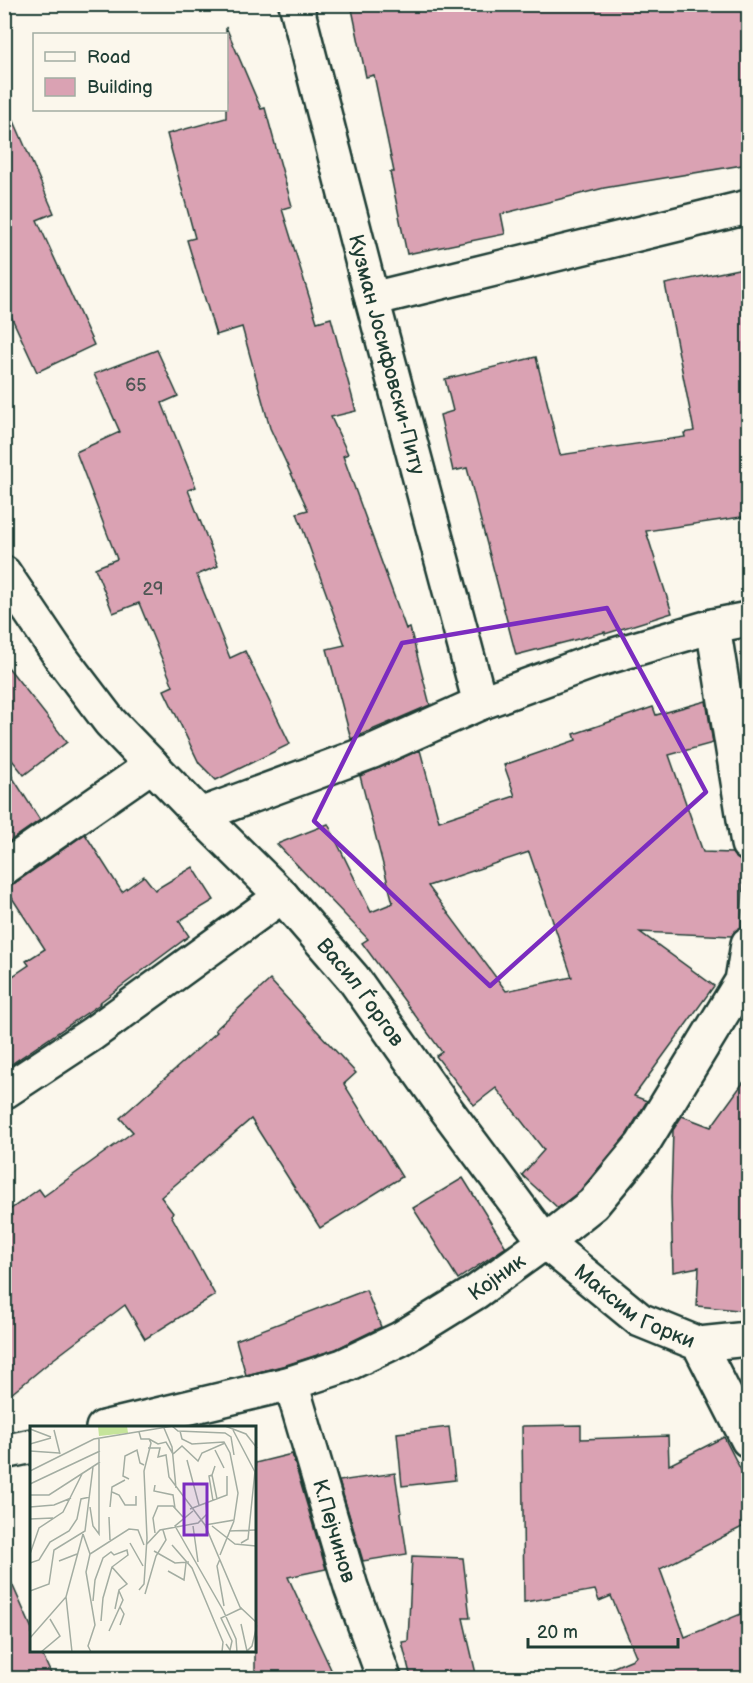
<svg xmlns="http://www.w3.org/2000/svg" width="753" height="1683" font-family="'Balsamiq Sans',sans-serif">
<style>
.building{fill:#daa2b3;stroke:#1f3d34;stroke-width:1.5;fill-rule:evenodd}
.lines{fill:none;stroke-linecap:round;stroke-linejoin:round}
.minor-casing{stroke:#1f3d34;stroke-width:38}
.minor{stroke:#fbf7ec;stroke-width:33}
.marked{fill:none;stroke:#7b2cbf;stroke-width:4.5;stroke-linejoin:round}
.labels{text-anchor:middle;stroke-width:6;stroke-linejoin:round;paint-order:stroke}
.number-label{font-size:18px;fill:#4e5654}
.street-label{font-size:21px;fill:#1f3d34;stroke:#fbf7ec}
.inset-road{fill:none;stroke:#a3ada2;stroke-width:1.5}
.view{fill:#7b2cbf;fill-opacity:0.15;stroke:#7b2cbf;stroke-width:3}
.inset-edge{fill:none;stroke:#1f3d34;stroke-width:3}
</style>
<rect width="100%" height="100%" fill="#fbf7ec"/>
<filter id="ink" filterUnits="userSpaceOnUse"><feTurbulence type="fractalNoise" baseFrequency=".0167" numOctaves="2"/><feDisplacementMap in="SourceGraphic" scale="12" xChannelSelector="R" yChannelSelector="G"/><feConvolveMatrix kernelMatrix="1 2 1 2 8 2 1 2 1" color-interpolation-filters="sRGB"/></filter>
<g filter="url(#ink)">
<g class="building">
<polygon points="351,4 748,4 748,164 604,188 501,214 505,234 407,254 390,172 394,172 374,75 366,77"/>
<polygon points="226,27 261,109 265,108 292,206 282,209 317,322 331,318 356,411 331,417 348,454 343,456 406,629 410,628 430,705 351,739 327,649 345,645 297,513 308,510 270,428 242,327 216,335 187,240 195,238 167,134 226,118"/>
<polygon points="4,98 54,213 37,220 94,345 37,372 4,301"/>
<polygon points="748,267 748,516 646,531 672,613 605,634 605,632 516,655 467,468 453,471 440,415 453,411 445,379 536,357 560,455 685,437 684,433 694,431 665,284"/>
<polygon points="157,350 178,396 162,403 196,487 188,490 218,566 197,575 230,658 245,651 290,744 216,780 199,763 164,690 173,686 139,603 113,613 95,568 117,559 76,452 120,432 94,374"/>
<polygon points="4,662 67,742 24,775 4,750"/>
<path d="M706 701 713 743 669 755 703 852 732 853 734 856 744 862 741 927 734 932 732 936 640 932 714 986 634 1096 647 1101 627 1134 580 1191 558 1208 522 1175 544 1150 496 1088 474 1105 436 1056 442 1052 362 943 368 939 277 844 328 824 371 912 393 903 360 776 420 750 439 821 515 796 504 765 576 740 574 734 653 707 656 715ZM529 852 572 977 506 991 428 886Z"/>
<polygon points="4,764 40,820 4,845"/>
<polygon points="85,834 122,892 144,876 155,890 193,867 214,900 179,921 189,936 99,1003 100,1004 4,1069 4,982 29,965 26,961 45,949 5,887 15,883"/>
<polygon points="270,980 356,1073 344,1084 402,1177 320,1228 251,1119 161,1197 173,1213 171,1215 215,1295 145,1339 125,1305 51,1361 4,1400 4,1214 39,1189 44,1196 133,1132 120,1118 217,1032 215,1030"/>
<polygon points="748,1076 748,1311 697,1306 699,1267 673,1272 671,1198 673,1130 682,1116 711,1127"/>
<polygon points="463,1178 506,1247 458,1279 413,1208"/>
<polygon points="366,1290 381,1327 336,1349 286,1365 246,1375 236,1340"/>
<polygon points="581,1425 581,1439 668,1436 669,1465 724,1437 748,1484 748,1524 660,1569 685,1637 748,1611 748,1671 731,1678 588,1678 633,1659 636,1656 611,1596 599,1601 595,1590 524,1602 522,1426"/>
<polygon points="449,1427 455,1480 402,1486 397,1433"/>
<polygon points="292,1454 326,1569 288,1577 335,1678 255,1678 255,1463"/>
<polygon points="395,1473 407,1554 363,1561 339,1481"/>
<polygon points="412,1556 463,1558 470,1618 463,1618 477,1678 411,1678 402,1642 408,1641"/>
<polygon points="4,1566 32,1629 32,1652 41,1652 53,1678 4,1678"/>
</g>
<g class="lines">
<defs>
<g id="minor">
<path id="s1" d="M296 4 372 299 480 703"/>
<polyline points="372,299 748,207"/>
<path id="s2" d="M4 573 62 659 110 722 200 815 282 896 353 978 440 1101 545 1242 640 1320 699 1344 748 1440"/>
<polyline points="713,626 748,844"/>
<polyline points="200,815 373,751 480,703 597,660 713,626 748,619"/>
<polyline points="4,868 152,765"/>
<polyline points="4,1092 92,1034 282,896"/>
<polyline points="699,1344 748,1339"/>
<path id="s3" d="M291 1383 351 1587 384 1678"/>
<path id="s4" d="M103 1428 291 1383 343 1366 400 1339 476 1292 545 1242 593 1204 642 1145 742 981 748 944"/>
<polyline points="4,1452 32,1446"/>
</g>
</defs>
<use href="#minor" class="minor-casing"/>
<use href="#minor" class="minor"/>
</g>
</g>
<path class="marked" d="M607 608 706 792 490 986 314 821 402 643Z"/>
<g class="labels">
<g class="number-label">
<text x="136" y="391">65</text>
<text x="153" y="595">29</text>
</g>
<g class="street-label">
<text dy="7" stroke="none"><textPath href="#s1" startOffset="362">Кузман Јосифовски-Питу</textPath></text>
<text dy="7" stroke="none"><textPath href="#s2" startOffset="552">Васил Ѓоргов</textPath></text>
<text dy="7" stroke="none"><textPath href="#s4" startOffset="426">Којник</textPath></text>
<text dy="7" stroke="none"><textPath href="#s2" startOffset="974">Максим Горки</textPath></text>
<text dy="7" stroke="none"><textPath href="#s3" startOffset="154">К.Пејчинов</textPath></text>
</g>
</g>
<g transform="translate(30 1426)">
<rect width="226" height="226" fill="#fbf7ec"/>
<path d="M68 0H97L98 7 69 10Z" fill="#c6e49b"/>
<path class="inset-road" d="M142 0 148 5 195 7 201 11 204 29M195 0 216 8 227 22M134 2 142 21 146 62M0 3 21 11M24 4 30 28M203 4 225 46M150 5 152 13 162 18 194 16 200 27 208 67 204 94 175 99M109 6 111 13H119L121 17 114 45 117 112 114 158 109 164M119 13 128 18 136 16 143 28 152 20 168 35 172 27 195 17M0 18 21 12M118 22H130L128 31 136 29 139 51 175 99 210 181 227 197M185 24 194 42M0 25 29 27M157 34 169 79M185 40 182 49 187 73M0 45 64 13 143 0M182 49 179 50 183 75M99 53 93 50 95 30 107 24 110 37 114 39M0 58 70 25M125 59 124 65 143 69 145 82M82 66 89 69 95 79H106V70M0 69H19L70 36M0 81 24 79 41 72M60 81 63 100 69 108V12M80 81 82 61 95 54M160 83 197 69V50M163 85 145 100 193 184 206 213 207 226M79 91 80 114M0 93 23 92M163 100 168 136M182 100 205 118 227 120M199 105 227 104M125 107 123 92 128 80H143L153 91M53 108 60 128M100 117 113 140M211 117 218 113 225 45M116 119 130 104 168 97 177 88 176 77M142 119 162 142 193 216 192 226M124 125 145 137 159 136M0 128 9 102 33 86 52 48M190 129 204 95M190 133 187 140 194 180M29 135 47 128M0 137 9 134 20 116 39 105 47 93 51 73 60 71M138 145 154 154 156 137M0 165 19 158 24 124 55 105 63 41M115 168 126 130 136 114 133 104M36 171 42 226M63 175 65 154 73 132 81 126 84 129 97 124 98 129 82 141 97 158 89 164 85 183M0 177V210M71 195 73 172 82 141M211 198 217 225M90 199 94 188 90 181M79 205 93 174 89 165M0 212 36 171 53 108M196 218 200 224 202 215 191 192 212 182M11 226 30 210 20 193M61 226 58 220 65 199 56 146 60 128 99 103 108 104 114 119M216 226 222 220 227 199"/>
<path class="view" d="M154 58H177V109H154Z"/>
<rect width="226" height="226" class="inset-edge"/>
</g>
<rect width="753" height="1683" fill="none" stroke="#fbf7ec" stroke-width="24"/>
<rect x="12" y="12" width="729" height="1659" fill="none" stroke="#1f3d34" stroke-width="2" filter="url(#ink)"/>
<rect x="33" y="33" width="195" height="78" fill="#fbf7ec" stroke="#a3ada2" stroke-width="1.5"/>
<rect x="45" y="52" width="30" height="9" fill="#fbf7ec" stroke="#a3ada2" stroke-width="1.5"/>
<text x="87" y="63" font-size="18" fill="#1f3d34">Road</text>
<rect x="45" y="78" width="30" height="18" fill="#daa2b3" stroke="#a3ada2" stroke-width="1.5"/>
<text x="87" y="93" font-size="18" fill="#1f3d34">Building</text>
<path d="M528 1638v9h150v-9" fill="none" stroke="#1f3d34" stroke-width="3"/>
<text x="537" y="1638" font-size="18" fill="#1f3d34" stroke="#fbf7ec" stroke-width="4.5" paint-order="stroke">20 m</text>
</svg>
